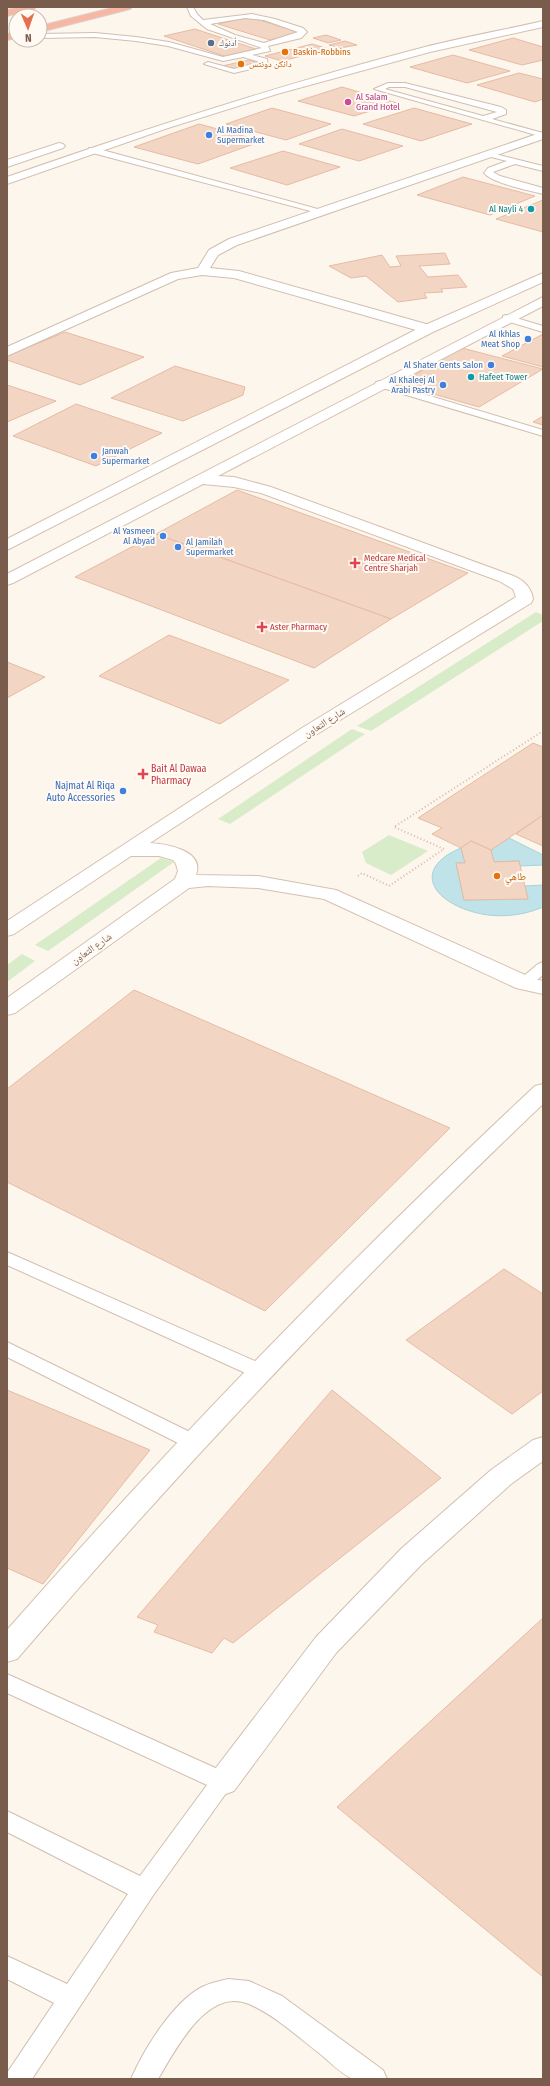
<svg xmlns="http://www.w3.org/2000/svg" width="550" height="2086" font-family="'Fira Sans Condensed','Noto Naskh Arabic',sans-serif">
<style>
.green{fill:#d8ecc9}
.water{fill:#bfe3e8;stroke:#a5d3da}
.building{fill:#f3d5c3;stroke:#e6bba3}
.lines{fill:none;stroke-linecap:round;stroke-linejoin:round}
.lane-casing{stroke:#d1beb0;stroke-width:2}
.street-casing{stroke:#d1beb0;stroke-width:2}
.secondary-casing{stroke:#d6c0b0;stroke-width:2}
.highway-casing{stroke:#dad1cd;stroke-width:2}
.path{stroke:#d9b8a5;stroke-width:2;stroke-dasharray:1 2.5;stroke-linecap:butt}
.lane{fill:#fff;fill-rule:evenodd}
.street{fill:#fff;fill-rule:evenodd}
.secondary{fill:#fff;fill-rule:evenodd}
.highway{fill:#f7b7a3;fill-rule:evenodd}
.service-dot{fill:#5c6f8a;stroke:#fffaf3;stroke-width:1.5}
.food-dot{fill:#e8710a;stroke:#fffaf3;stroke-width:1.5}
.hotel-dot{fill:#d1479c;stroke:#fffaf3;stroke-width:1.5}
.shop-dot{fill:#3f7fe0;stroke:#fffaf3;stroke-width:1.5}
.culture-dot{fill:#0f9aa8;stroke:#fffaf3;stroke-width:1.5}
.health-dot{fill:#e0444e;stroke:#fffaf3;stroke-width:1.5}
.labels{text-anchor:middle;stroke-width:4;stroke-linejoin:round;paint-order:stroke}
.far-service-label{font-size:9px;fill:#4e5e75;stroke:#fffaf3;text-anchor:start}
.far-food-label{font-size:9px;fill:#c56008;stroke:#fffaf3;text-anchor:start}
.far-hotel-label{font-size:9px;fill:#b23c85;stroke:#fffaf3;text-anchor:start}
.far-shop-label{font-size:9px;fill:#366cbe;stroke:#fffaf3;text-anchor:end}
.far-culture-label{font-size:9px;fill:#0d838f;stroke:#fffaf3;text-anchor:end}
.far-health-label{font-size:9px;fill:#be3a42;stroke:#fffaf3;text-anchor:start}
.street-label{font-size:10px;fill:#7a5c4d;stroke:#fffaf3}
.health-label{font-size:10px;fill:#be3a42;stroke:#fffaf3;text-anchor:start}
.shop-label{font-size:10px;fill:#366cbe;stroke:#fffaf3;text-anchor:end}
.food-label{font-size:10px;fill:#c56008;stroke:#fffaf3;text-anchor:start}
</style>
<rect width="100%" height="100%" fill="#fdf6ec"/>
<g class="green">
<polygon points="536,612 543,615 543,621 371,731 357,726"/>
<polygon points="352,729 365,734 230,824 218,819"/>
<polygon points="389,835 428,851 391,875 366,863 362,852"/>
<polygon points="161,858 174,862 48,951 35,945"/>
<polygon points="22,954 35,961 7,982 7,965"/>
</g>
<g class="water">
<polygon points="509,838 543,855 543,865 520,866 519,861 494,862 491,850"/>
<path d="M461 848 465 863H456L464 900 528 899 525 886 543 885V907C520 917 492 919 467 910 427 896 417 866 461 848Z"/>
</g>
<g class="building">
<polygon points="249,17 302,33 270,40 218,24"/>
<polygon points="195,29 259,50 227,57 164,36"/>
<polygon points="326,35 341,40 328,43 313,38"/>
<polygon points="513,38 543,47 543,60 522,65 469,50"/>
<polygon points="345,41 357,45 340,48 329,45"/>
<polygon points="312,44 329,49 282,61 265,56"/>
<polygon points="453,55 510,71 467,83 410,67"/>
<polygon points="249,60 259,63 233,70 222,66"/>
<polygon points="519,73 543,79 543,99 535,102 477,85"/>
<polygon points="342,87 397,103 354,116 298,101"/>
<polygon points="272,108 331,124 286,140 226,124"/>
<polygon points="414,108 472,124 421,141 363,124"/>
<polygon points="199,124 262,141 198,164 134,147"/>
<polygon points="342,129 403,146 359,161 299,144"/>
<polygon points="283,151 340,167 287,185 230,168"/>
<polygon points="463,177 535,196 490,215 417,195"/>
<polygon points="543,200 543,232 496,219"/>
<polygon points="445,253 450,264 419,266 428,277 458,275 467,287 441,289 443,292 424,293 427,298 398,302 366,276 351,278 329,266 382,255 390,267 401,266 396,256"/>
<polygon points="65,332 144,357 80,385 7,360 7,356"/>
<polygon points="543,334 543,367 502,356"/>
<polygon points="462,348 543,369 479,407 398,384"/>
<polygon points="175,366 245,387 243,395 183,421 111,398"/>
<polygon points="7,385 56,401 7,422"/>
<polygon points="76,404 162,433 96,466 13,436"/>
<polygon points="543,416 543,425 533,422"/>
<polygon points="237,490 468,573 391,619 156,534"/>
<polygon points="156,534 391,619 314,668 75,577"/>
<polygon points="169,635 289,680 220,724 99,676"/>
<polygon points="7,662 45,677 7,698"/>
<polygon points="533,743 543,747 543,815 491,850 471,841 461,848 432,834 442,828 418,818"/>
<polygon points="543,815 543,846 516,834"/>
<polygon points="471,841 491,850 494,862 519,861 528,899 464,900 456,863 465,863 461,848"/>
<polygon points="134,990 450,1128 265,1311 7,1182 7,1089"/>
<polygon points="504,1269 543,1294 543,1391 512,1414 406,1340"/>
<polygon points="7,1390 150,1450 43,1584 7,1568"/>
<polygon points="332,1390 441,1478 233,1643 224,1638 212,1653 154,1632 158,1625 137,1617"/>
<polygon points="543,1618 543,1977 337,1807"/>
</g>
<g class="lines">
<defs>
<g id="lane">
<path d="M187 7H193L197 14 203 20 252 14 275 19 303 28 307 32 301 38 268 46 270 51 252 55 267 59 268 65 234 73 204 64 208 62 234 69 260 62 243 57 223 61 168 46 136 41 95 37 40 38V34L95 33 136 37 169 42 223 57 262 48 207 29 191 16ZM245 18 264 20 298 32 264 43 235 35 210 24Z"/>
<path d="M388 83H405L501 107 506 110V114L492 119 543 133V137L374 89ZM389 87H405L497 112 483 116 385 89Z"/>
<polygon points="89,148 95,148 325,211 324,213 318,213 89,152"/>
<path d="M487 152 543 166V171L515 164 493 172 500 176 543 188V194C528 190 494 184 484 173L488 168 507 161 487 156Z"/>
<polygon points="506,315 543,326 543,332 503,320 503,316"/>
<polygon points="380,381 543,430 543,436 376,386 375,384 376,382"/>
<polygon points="543,962 543,975 529,986 519,986 516,983 519,980 538,964"/>
<polygon points="7,1252 266,1366 268,1371 266,1376 259,1378 252,1376 7,1265"/>
<polygon points="7,1342 200,1437 203,1442 200,1447 193,1449 186,1447 7,1357"/>
<polygon points="7,1674 231,1775 234,1782 152,1897 32,2079 7,2079 7,2073 54,2003 7,1979 7,1956 67,1984 128,1894 7,1832 7,1811 140,1876 207,1785 7,1693"/>
<path d="M228 1979 249 1981 282 1996 383 2070 387 2079C377 2079 361 2082 353 2079 341 2074 329 2061 319 2053 297 2036 274 2015 249 2004 207 1986 175 2051 158 2079H131C144 2049 173 2002 202 1987 210 1983 220 1981 228 1979Z"/>
</g>
<g id="street">
<polygon points="543,132 543,139 237,245 218,255 210,268 239,271 433,326 435,329 433,332 423,332 234,278 202,275 178,279 7,356 7,347 171,273 198,268 209,250 229,239"/>
<polygon points="543,1437 543,1461 511,1484 422,1564 336,1653 234,1791 223,1795 212,1791 208,1782 212,1773 316,1637 402,1548 491,1470 533,1440"/>
</g>
<g id="secondary">
<path d="M543 21V27L430 52 277 94 168 128 7 184V177C145 129 283 84 425 47 464 37 504 30 543 21Z"/>
<polygon points="59,143 63,144 65,146 63,148 7,167 7,160"/>
<polygon points="543,273 543,282 433,332 7,550 7,539 423,326"/>
<path d="M543 297V306L218 476 234 477 271 487 511 575C522 579 531 586 533 599L531 603 314 736 150 843C166 844 205 850 196 875L258 876 336 890 532 978 543 981V994L516 988 324 899 258 888 208 886 189 888 15 1013 7 1015V998L175 879 178 871 176 864 173 860 159 856H131L14 934 7 936V921L302 728 516 597 513 589 499 581 261 493 234 487 203 484 13 583 7 585V574Z"/>
<path d="M543 1084V1104C358 1280 184 1465 17 1659L7 1662V1630C174 1440 350 1259 535 1086Z"/>
</g>
<g id="highway">
<polygon points="20,7 36,7 34,9 7,16 7,10"/>
<polygon points="116,7 132,7 130,9 40,32 40,26"/>
<polygon points="16,32 16,38 7,40 7,34"/>
</g>
</defs>
<use href="#lane" class="lane-casing"/>
<use href="#street" class="street-casing"/>
<use href="#secondary" class="secondary-casing"/>
<use href="#highway" class="highway-casing"/>
<polyline class="path" points="358,876 362,873 389,886 444,849 394,827 543,731"/>
<use href="#lane" class="lane"/>
<use href="#street" class="street"/>
<use href="#secondary" class="secondary"/>
<use href="#highway" class="highway"/>
</g>
<circle class="service-dot" cx="211" cy="43" r="4"/>
<g class="food-dot">
<circle cx="285" cy="52" r="4"/>
<circle cx="241" cy="64" r="4"/>
<circle cx="497" cy="876" r="4"/>
</g>
<circle class="hotel-dot" cx="348" cy="102" r="4"/>
<g class="shop-dot">
<circle cx="209" cy="135" r="4"/>
<circle cx="528" cy="339" r="4"/>
<circle cx="491" cy="365" r="4"/>
<circle cx="443" cy="385" r="4"/>
<circle cx="94" cy="456" r="4"/>
<circle cx="163" cy="536" r="4"/>
<circle cx="178" cy="547" r="4"/>
<circle cx="123" cy="791" r="4"/>
</g>
<g class="culture-dot">
<circle cx="531" cy="209" r="4"/>
<circle cx="471" cy="377" r="4"/>
</g>
<g class="health-dot">
<path d="M353 557h4v4h4v4h-4v4h-4v-4h-4v-4h4z"/>
<path d="M260 621h4v4h4v4h-4v4h-4v-4h-4v-4h4z"/>
<path d="M141 768h4v4h4v4h-4v4h-4v-4h-4v-4h4z"/>
</g>
<g class="labels">
<g class="far-service-label">
<text x="219" y="46">أدنوك</text>
</g>
<g class="far-food-label">
<text x="293" y="55">Baskin-Robbins</text>
<text x="249" y="67">دانكن دونتس</text>
</g>
<g class="far-hotel-label">
<text x="356" y="100">Al Salam<tspan x="356" dy="10">Grand Hotel</tspan></text>
</g>
<g class="far-shop-label">
<text x="217" y="133" text-anchor="start">Al Madina<tspan x="217" dy="10">Supermarket</tspan></text>
<text x="520" y="337">Al Ikhlas<tspan x="520" dy="10">Meat Shop</tspan></text>
<text x="483" y="368">Al Shater Gents Salon</text>
<text x="435" y="383">Al Khaleej Al<tspan x="435" dy="10">Arabi Pastry</tspan></text>
<text x="102" y="454" text-anchor="start">Janwah<tspan x="102" dy="10">Supermarket</tspan></text>
<text x="155" y="534">Al Yasmeen<tspan x="155" dy="10">Al Abyad</tspan></text>
<text x="186" y="545" text-anchor="start">Al Jamilah<tspan x="186" dy="10">Supermarket</tspan></text>
</g>
<g class="far-culture-label">
<text x="523" y="212">Al Nayli 4</text>
<text x="479" y="380" text-anchor="start">Hafeet Tower</text>
</g>
<g class="far-health-label">
<text x="364" y="561">Medcare Medical<tspan x="364" dy="10">Centre Sharjah</tspan></text>
<text x="270" y="630">Aster Pharmacy</text>
</g>
<g class="street-label">
<text transform="translate(324 722) rotate(-32)" y="4">شارع التعاون</text>
<text transform="translate(91 948) rotate(-35)" y="4">شارع التعاون</text>
</g>
<g class="health-label">
<text x="151" y="772">Bait Al Dawaa<tspan x="151" dy="12">Pharmacy</tspan></text>
</g>
<g class="shop-label">
<text x="115" y="789">Najmat Al Riqa<tspan x="115" dy="12">Auto Accessories</tspan></text>
</g>
<g class="food-label">
<text x="505" y="880">طاهي</text>
</g>
</g>
<rect width="550" height="2086" fill="none" stroke="#7a5c4d" stroke-width="16"/>
<g transform="translate(28 28) rotate(178)"><circle r="19" fill="#fffaf3" stroke="#cabbb1"/>
<path d="M0-3L7 15L0 10L-7 15Z" fill="#e76f51"/>
<text y="-6" font-size="11" font-weight="bold" text-anchor="middle" fill="#7a5c4d">N</text>
</g>
</svg>
